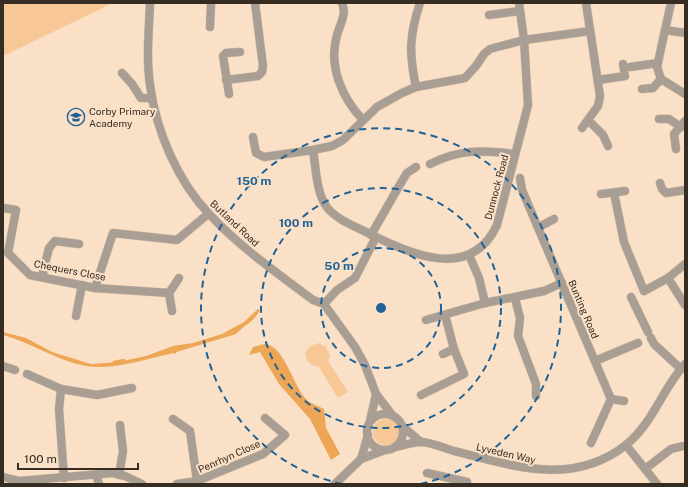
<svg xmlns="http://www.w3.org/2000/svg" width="688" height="487" font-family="'Public Sans',sans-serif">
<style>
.green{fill:#f8c796}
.forest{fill:#eda556}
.water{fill:#eea657}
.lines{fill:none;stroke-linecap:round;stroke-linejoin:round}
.stream{stroke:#eea657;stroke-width:2.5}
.minor-casing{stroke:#d3bca5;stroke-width:9}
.minor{stroke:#a99e93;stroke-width:8}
.ring{fill:none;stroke:#1e6297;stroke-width:2;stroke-dasharray:7 5}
.labels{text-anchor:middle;stroke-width:4;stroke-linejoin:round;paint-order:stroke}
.poi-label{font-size:10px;fill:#362c22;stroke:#fae0c6;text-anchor:start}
.street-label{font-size:10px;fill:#362c22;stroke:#fae0c6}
.centre{fill:#1e6297;stroke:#fae0c6;stroke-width:2}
.ring-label{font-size:12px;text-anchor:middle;font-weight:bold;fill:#1e6297;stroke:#fae0c6;stroke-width:4;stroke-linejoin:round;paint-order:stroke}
</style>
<rect width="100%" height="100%" fill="#fae0c6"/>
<g class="green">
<polygon points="3,3 113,3 3,56"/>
<path d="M318 343 326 347 330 355 328 361 348 392 338 398 319 367C310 365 307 362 305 354L309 347Z"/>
<circle cx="386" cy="432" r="13"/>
</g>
<path class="forest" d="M265 344C285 346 293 387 307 400 311 404 319 406 324 409L326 428 340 454 331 460 310 419 279 384 260 352 249 355 253 347Z"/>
<path class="water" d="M258 309 260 310C248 334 204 342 179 349L176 351V354L174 353C144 359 108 373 77 364 51 357 29 342 3 335V332L26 338 52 352 91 364 118 362 146 356 173 346 193 343 222 334 244 322Z"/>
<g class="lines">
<g class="stream">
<polyline points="175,351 235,333 247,322"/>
<polyline points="114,362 124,360"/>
</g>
<defs>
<g id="minor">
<path d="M150 3C149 30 146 57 150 85 156 130 177 181 210 215 240 247 277 273 313 300L324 304 355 347 365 365 376 394 393 416"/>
<path d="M342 3C347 14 340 24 337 35 328 66 342 98 363 120"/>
<path d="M519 3 524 40 528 105 497 225C471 281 412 255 370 234 355 226 336 220 326 206 316 191 316 168 313 150L332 146 343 140 377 107 402 93 416 87 465 78 476 66 484 54 490 49 524 40 590 31"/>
<polyline points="671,3 665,30 685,33"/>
<polyline points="489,15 520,11"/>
<polyline points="210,27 211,3"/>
<polyline points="665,30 657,67 661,79 685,94"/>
<polyline points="630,67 658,63"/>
<polyline points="122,73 132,84 141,98 152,98"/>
<polyline points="226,80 258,76 262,72 263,66 255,3"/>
<polyline points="598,80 625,76 623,64"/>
<path d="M416 87C409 54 409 36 420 3"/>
<polyline points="642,89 653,88 661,79"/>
<polyline points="229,94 223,56 226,53 240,52"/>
<polyline points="659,119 669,119 681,127"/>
<polyline points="589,121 603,135 608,146"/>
<polyline points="582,128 598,106 600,96 586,3"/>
<polyline points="253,137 256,153 264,157 313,150"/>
<polyline points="676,149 674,134 685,121"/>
<path d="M430 164C460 149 482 150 515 154"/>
<polyline points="520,178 522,190 611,399"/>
<polyline points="660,183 662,189 666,193 685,190"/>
<polyline points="614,193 624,242 644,291 668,278"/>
<polyline points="601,194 625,191"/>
<polyline points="3,208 16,210 8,253 30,275 95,288 169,293 172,311"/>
<polyline points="539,227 554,219"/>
<polyline points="371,235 402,181 407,173 416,167"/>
<polyline points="685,264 668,278 685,305"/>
<polyline points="42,277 49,248 55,241 79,244"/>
<polyline points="95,288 113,233 177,240 208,214"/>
<polyline points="169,293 179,278"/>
<polyline points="631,297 648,332"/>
<polyline points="515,298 520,318 518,336 536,384 536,396"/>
<polyline points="485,303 544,291 562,283"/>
<polyline points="324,304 337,290 355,278 376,237"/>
<polyline points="76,316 82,285"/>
<polyline points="426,320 485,303 479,278 469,255"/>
<polyline points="651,338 654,344 681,369"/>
<polyline points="443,354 454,349"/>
<polyline points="595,361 638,343"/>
<polyline points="3,366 15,370"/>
<polyline points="27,374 61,389 97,395 132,388"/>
<polyline points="61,389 59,409 64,478"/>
<polyline points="421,395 464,374 454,349 445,315"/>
<circle cx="385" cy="432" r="18"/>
<polyline points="173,419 190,431 197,481"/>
<polyline points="370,421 376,394"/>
<polyline points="402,426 421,442"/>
<polyline points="591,443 611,399 624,401"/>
<polyline points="626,445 657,484"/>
<path d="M395 447C403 446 414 441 422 442 433 443 444 448 454 451 514 466 572 487 626 445 654 422 662 389 685 364"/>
<polyline points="361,459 368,435"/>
<polyline points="645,469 671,449 683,446"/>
<polyline points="427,473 467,482"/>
<polyline points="96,475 99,484"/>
<polyline points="119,475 123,451 120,425"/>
<polyline points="3,477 19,481 113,473 125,476 142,484"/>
<polyline points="177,484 197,481 263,454 285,435 265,418"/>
<polyline points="335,484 361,459 385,450"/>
</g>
</defs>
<use href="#minor" class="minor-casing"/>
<use href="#minor" class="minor"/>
</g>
<g class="ring">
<circle cx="381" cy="308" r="60"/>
<circle cx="381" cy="308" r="120"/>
<path d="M342 484A180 180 0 1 1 420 484"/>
</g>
<defs>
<symbol id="school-ring" viewBox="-11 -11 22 22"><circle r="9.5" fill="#fae0c6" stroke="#1e6297" stroke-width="1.5"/><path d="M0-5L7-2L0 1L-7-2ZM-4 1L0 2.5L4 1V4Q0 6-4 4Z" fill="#1e6297"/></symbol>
</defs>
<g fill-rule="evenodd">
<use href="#school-ring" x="66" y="107" width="20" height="20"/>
</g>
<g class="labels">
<g class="poi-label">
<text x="89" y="115">Corby Primary<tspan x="89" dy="12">Academy</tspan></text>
</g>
<g class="street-label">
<text transform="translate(496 187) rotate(-75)" y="4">Dunnock Road</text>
<text transform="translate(235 223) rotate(43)" y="4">Butland Road</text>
<text transform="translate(70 270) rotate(11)" y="4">Chequers Close</text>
<text transform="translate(584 309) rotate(67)" y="4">Bunting Road</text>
<text transform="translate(506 453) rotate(13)" y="4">Lyveden Way</text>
<text transform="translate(229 456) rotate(-24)" y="4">Penrhyn Close</text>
</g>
</g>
<circle cx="381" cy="308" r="6" class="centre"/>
<g class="ring-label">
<text x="254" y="185">150 m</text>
<text x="296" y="227">100 m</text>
<text x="339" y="270">50 m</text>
</g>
<rect width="688" height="487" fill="none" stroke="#362c22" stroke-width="8"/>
<path d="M18 463v6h120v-6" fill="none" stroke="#362c22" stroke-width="2"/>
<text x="24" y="463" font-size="12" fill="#362c22" stroke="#fae0c6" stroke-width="3" paint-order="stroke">100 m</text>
</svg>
